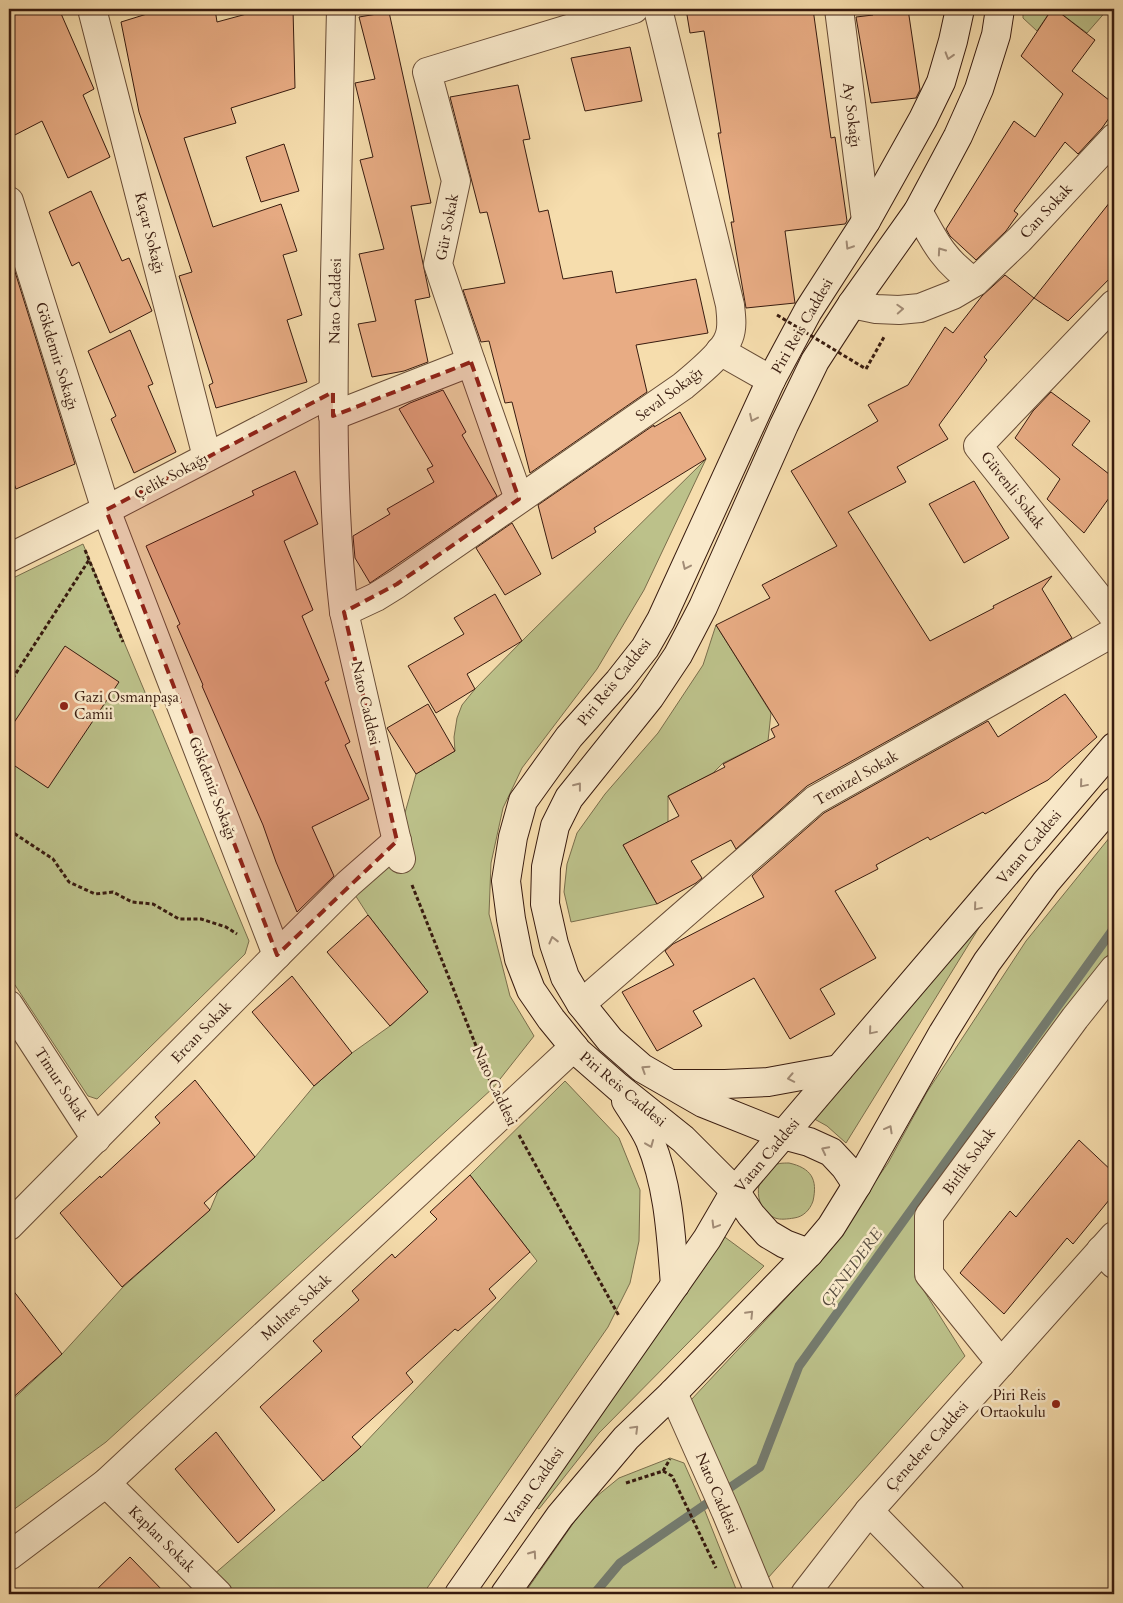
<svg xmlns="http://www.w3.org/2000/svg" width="1123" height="1603" font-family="Cardo,serif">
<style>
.green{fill:#bcc18a;stroke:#7a6e4c}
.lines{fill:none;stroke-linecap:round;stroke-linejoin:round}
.stream{stroke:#757b6e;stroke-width:9}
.building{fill:#e8ac84;stroke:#381b0f}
.minor-casing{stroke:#684c36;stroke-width:30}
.tertiary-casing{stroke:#684c36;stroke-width:30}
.secondary-casing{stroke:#381b0f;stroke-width:30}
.path{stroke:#381b0f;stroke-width:3;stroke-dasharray:4 2.5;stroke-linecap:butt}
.minor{stroke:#f9e9ca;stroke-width:28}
.tertiary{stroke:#f9e9ca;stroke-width:28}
.secondary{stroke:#f9e9ca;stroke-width:28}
.path-bridge{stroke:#381b0f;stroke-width:3;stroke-dasharray:4 2.5;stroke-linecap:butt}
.oneway{stroke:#a28c76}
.marked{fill:#8f2418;fill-opacity:0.2;stroke:#8f2418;stroke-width:4;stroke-dasharray:10 6;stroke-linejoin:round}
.poi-dot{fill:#8f2418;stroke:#f9e9ca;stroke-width:2}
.labels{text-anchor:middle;stroke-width:5;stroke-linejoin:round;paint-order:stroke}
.street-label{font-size:15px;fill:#381b0f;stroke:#f9e9ca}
.poi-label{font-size:15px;fill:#381b0f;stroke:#f9e9ca;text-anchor:start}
.water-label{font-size:16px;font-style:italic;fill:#564b3e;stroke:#f9e9ca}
</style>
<rect width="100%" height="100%" fill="#f6ddad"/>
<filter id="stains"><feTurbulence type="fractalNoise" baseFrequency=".004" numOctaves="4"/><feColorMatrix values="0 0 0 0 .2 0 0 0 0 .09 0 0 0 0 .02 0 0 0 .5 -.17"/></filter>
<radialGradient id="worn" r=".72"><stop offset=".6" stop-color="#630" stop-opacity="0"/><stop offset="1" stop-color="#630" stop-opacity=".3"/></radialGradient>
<g class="green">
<polygon points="1023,9 1052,9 1037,31 1023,18"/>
<polygon points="1055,9 1108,9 1087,33"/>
<polygon points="706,459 644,590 597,669 522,768 503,808 491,863 489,914 510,996 534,1036 493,1088 106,1442 9,1513 9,1403 62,1354 123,1287 210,1210 218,1191 255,1157 314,1086 352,1053 390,1026 428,992 368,915 348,884 397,841 416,774 455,751 454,737 457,718 462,705 475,689 522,641"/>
<polygon points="83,544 249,941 245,954 97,1099 88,1096 9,976 9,580"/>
<polygon points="716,625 771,713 768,741 723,763 713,773 668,796 668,822 623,845 657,904 571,922 564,892 567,864 577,833 605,794 658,733 703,665"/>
<polygon points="1114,832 1114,959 917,1226 919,1283 965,1356 768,1578 691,1400 817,1265 888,1163 927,1092 1026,941"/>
<polygon points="985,918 846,1143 827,1126 809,1116"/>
<polygon points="565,1081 619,1138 640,1190 639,1241 630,1283 608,1327 423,1594 218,1594 205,1582 361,1447 537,1261 470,1175"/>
<path d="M789 1163C811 1168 818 1179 813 1201 810 1210 803 1217 794 1218 788 1219 780 1220 775 1218 754 1209 753 1179 771 1167 776 1163 783 1163 789 1163Z"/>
<polygon points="722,1235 764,1266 599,1433 539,1509 530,1502"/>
<polygon points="670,1458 684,1463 703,1506 738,1594 524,1594 586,1505 619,1478"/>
</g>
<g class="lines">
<polyline class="stream" points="594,1594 620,1563 760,1467 799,1366 1114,928"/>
</g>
<g class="building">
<polygon points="9,9 59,9 94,89 83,95 110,157 68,178 42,121 9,138"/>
<polygon points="163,9 215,9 217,22 265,9 293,9 295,88 231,108 236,123 184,138 213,227 281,204 297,251 283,255 302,315 287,320 307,382 216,408 209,385 213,383 179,276 192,272 139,112 121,22"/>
<polygon points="686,9 813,9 831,138 835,137 847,221 845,224 785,231 795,303 746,308 731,222 734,222 718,133 721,133 704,31 690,33"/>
<polygon points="872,9 908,9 920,90 916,98 871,103 856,17 873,15"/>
<polygon points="1052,9 1055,9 1095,40 1072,71 1114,104 1114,111 1102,128 1078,154 1065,142 1014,211 1018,214 1006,231 976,260 950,236 946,229 1014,121 1035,137 1063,94 1021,56"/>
<polygon points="389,12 431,203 411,206 430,297 415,300 428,362 404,371 372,377 358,324 376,321 359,254 384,249 360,160 373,157 355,83 375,79 359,17"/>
<polygon points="630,47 642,101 585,111 571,58"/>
<polygon points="518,85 530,139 523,140 539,212 548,210 563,279 612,271 616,293 696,279 708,333 636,345 647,392 530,473 512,402 505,403 489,341 481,342 463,290 505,283 487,212 480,213 450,97"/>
<polygon points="284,144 299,191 261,202 246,157"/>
<polygon points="91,191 122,261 129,258 152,311 110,333 79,262 72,266 49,212"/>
<polygon points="1114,197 1114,274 1068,321 1034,298"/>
<polygon points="9,259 11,259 75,464 16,489 9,469"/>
<polygon points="1005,275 1034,298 984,357 987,360 939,425 948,439 897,467 906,482 848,512 930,641 994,608 993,606 1052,576 1042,589 1072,638 807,786 736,849 731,840 691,861 702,878 696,883 657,904 623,845 679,816 668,796 725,767 723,764 775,737 771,729 779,725 716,625 770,598 762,585 837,546 791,471 878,421 868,405 908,385 945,327 953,333 982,296"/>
<polygon points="130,330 153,384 148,386 176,452 134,473 111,419 116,416 88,351"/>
<polygon points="443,390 466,432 462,435 497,496 370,583 355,558 353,536 390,514 387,509 434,482 427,469 433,466 399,409 410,403"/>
<polygon points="1051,392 1090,421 1072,445 1114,478 1114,491 1084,533 1047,499 1060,479 1015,438 1033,411"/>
<polygon points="680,412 706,459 594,528 596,532 552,559 538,505 654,425 654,427"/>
<polygon points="295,471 318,524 284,541 313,610 302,616 329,680 325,682 350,742 345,745 369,799 312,827 334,876 297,912 276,862 263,825 202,686 203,685 177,626 180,624 146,546 254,495 252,491"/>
<polygon points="974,481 1009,538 964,563 929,504"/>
<polygon points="512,523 541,574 505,595 476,548"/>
<polygon points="495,594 522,641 467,674 475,689 436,713 408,666 464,634 454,618"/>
<polygon points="65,646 119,682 48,788 9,762 9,730"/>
<polygon points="1065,694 1097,737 1048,780 985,814 983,812 930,840 928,837 876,865 878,869 835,891 876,958 820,989 835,1014 790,1039 754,978 693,1011 702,1026 657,1051 622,992 674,965 665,951 673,944 764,897 752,876 824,813 988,721 998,737"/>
<polygon points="428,704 455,751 416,774 387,728"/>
<polygon points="368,915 428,992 390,1026 327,952"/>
<polygon points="292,976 352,1053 314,1086 252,1012"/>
<polygon points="195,1080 255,1157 204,1203 210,1210 122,1287 60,1213 100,1176 101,1178 160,1123 155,1117"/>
<polygon points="1079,1140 1114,1173 1114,1194 1073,1244 1067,1238 1004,1314 960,1273 1010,1211 1016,1217"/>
<polygon points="470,1175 530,1252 489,1289 496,1298 458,1331 455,1329 406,1373 413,1382 352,1437 361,1447 323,1481 260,1407 322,1351 313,1341 359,1300 352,1291 392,1254 395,1258 437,1219 430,1212"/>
<polygon points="9,1285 62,1354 9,1401"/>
<polygon points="216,1432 275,1510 238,1543 175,1469"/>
<polygon points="130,1557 166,1594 92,1594"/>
</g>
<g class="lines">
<defs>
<g id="minor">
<polyline points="92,9 207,457"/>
<path d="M341 9C339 98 337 187 335 277 333 389 331 501 344 612L401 859"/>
<polyline points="839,9 866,221"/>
<polyline points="9,201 106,510 277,955"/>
<path d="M918 211C934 241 945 263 975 282"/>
<polyline points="852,304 876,309 899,310 920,308 953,295 975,282 1019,240 1114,138"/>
<polyline points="1114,304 978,446 1114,617"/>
<polyline points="720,351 771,380"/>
<polyline points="333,416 471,362"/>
<polyline points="519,499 471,362 438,264 456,181 427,72 634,9"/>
<polyline points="9,558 106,510 333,392"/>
<path d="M344 612 376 597 397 584 683 386C696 375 724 353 729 337 733 327 731 315 730 305L658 9"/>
<polyline points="581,1004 815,800 1114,632"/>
<polyline points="9,1005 96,1139"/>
<polyline points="9,1226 277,955 348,884 397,841"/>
<polyline points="1101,1250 1114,1264"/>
<polyline points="1001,1363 929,1274 929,1216 1075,1018 1114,969"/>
<polyline points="673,1393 726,1512 760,1594"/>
<polyline points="106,1483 218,1594"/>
<polyline points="869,1511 950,1594"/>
<polyline points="9,1556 106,1483 574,1047"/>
</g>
<polyline id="tertiary" points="805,1594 869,1511 1114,1236"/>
<g id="secondary">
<polyline points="672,1084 725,1084 768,1082 839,1069"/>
<path d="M626 1101C634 1114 644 1127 650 1141 669 1187 671 1236 675 1285"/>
<polyline points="857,1185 845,1167 831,1152 809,1142 783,1135 703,1103 642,1068 610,1040 581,1004 565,977 554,944 545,904 546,867 555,826 569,798 650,697 678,655 703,607 784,425 815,361 852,304 918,211 958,136 979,89 996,35 1000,9"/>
<polyline points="809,1253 785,1244 768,1234 751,1215 735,1191 683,1139 618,1087 578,1052 551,1019 531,990 519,959 511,919 506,881 513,837 523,801 569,737 619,681 645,648 661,620 771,380 808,311 866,221 923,119 941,82 953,41 960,9"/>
<polyline points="459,1594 707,1239 735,1191 1114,747"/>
<polyline points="505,1594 560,1516 626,1438 673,1393 809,1253 831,1227 857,1185 943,1033 987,962 1046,882 1114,802"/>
</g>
</defs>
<use href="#minor" class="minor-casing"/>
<use href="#tertiary" class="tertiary-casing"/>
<use href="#secondary" class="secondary-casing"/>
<g class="path">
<polyline points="866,369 884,337"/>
<polyline points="85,550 123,642"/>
<polyline points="9,684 89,560"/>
<polyline points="9,830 53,859 69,882 95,894 113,892 132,902 153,904 179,919 201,919 226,927 237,934"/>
<polyline points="412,885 492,1086"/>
<polyline points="519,1135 619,1316"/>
<polyline points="663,1471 670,1459"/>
<polyline points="626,1483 663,1471 672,1476 716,1568"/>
</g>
<use href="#minor" class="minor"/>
<use href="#tertiary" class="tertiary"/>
<use href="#secondary" class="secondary"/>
<polyline class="path-bridge" points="777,315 866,369"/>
</g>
<defs><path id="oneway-chevron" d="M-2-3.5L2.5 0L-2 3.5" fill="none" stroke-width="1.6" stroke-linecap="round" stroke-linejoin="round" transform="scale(1.25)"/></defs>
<g class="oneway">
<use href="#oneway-chevron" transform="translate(949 56) rotate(107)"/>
<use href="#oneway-chevron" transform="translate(849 246) rotate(122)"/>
<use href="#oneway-chevron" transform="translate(941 251) rotate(-125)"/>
<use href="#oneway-chevron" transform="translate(900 309) rotate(-3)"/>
<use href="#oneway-chevron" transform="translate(753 418) rotate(115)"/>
<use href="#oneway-chevron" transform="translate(686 566) rotate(115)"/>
<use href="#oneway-chevron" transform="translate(1083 784) rotate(130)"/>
<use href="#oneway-chevron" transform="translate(578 786) rotate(-52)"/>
<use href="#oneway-chevron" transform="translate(977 907) rotate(130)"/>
<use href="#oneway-chevron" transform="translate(553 940) rotate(-104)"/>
<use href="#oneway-chevron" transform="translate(872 1031) rotate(130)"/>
<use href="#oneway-chevron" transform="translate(645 1069) rotate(-147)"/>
<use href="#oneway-chevron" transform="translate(791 1078) rotate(169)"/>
<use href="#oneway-chevron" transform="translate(889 1129) rotate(-61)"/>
<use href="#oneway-chevron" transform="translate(650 1144) rotate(68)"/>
<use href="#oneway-chevron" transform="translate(825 1150) rotate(-153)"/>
<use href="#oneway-chevron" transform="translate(715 1225) rotate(121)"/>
<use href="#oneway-chevron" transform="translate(750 1314) rotate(-46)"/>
<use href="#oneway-chevron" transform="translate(635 1429) rotate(-45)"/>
<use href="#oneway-chevron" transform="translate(533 1554) rotate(-55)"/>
</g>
<path class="marked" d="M471 362 519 499 397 584 344 612 397 841 277 955 106 510 333 392V416Z"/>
<g class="poi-dot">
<circle cx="64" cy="706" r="5"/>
<circle cx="1056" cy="1404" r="5"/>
</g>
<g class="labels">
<g class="street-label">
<text transform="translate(852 115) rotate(83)" y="5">Ay Sokağı</text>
<text transform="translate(1046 211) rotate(-47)" y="5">Can Sokak</text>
<text transform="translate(447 227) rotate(-79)" y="5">Gür Sokak</text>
<text transform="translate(150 233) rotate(76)" y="5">Kaçar Sokağı</text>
<text transform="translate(335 301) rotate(-89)" y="5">Nato Caddesi</text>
<text transform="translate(802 326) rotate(-60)" y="5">Piri Reis Caddesi</text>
<text transform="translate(57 356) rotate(73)" y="5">Gökdemir Sokağı</text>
<text transform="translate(669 394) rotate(-37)" y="5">Seval Sokağı</text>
<text transform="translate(171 476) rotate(-28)" y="5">Çelik Sokağı</text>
<text transform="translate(1013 490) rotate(52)" y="5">Güvenli Sokak</text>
<text transform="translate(614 682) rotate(-51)" y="5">Piri Reis Caddesi</text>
<text transform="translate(366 703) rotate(77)" y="5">Nato Caddesi</text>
<text transform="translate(856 778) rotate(-30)" y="5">Temizel Sokak</text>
<text transform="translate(213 788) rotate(69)" y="5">Gökdeniz Sokağı</text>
<text transform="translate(1029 847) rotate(-50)" y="5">Vatan Caddesi</text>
<text transform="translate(201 1032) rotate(-46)" y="5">Ercan Sokak</text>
<text transform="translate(61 1084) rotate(57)" y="5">Timur Sokak</text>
<text transform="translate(495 1086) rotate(65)" y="5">Nato Caddesi</text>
<text transform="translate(623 1089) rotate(40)" y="5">Piri Reis Caddesi</text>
<text transform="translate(767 1155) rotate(-50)" y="5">Vatan Caddesi</text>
<text transform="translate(969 1161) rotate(-54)" y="5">Birlik Sokak</text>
<text transform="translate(296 1307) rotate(-43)" y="5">Muhtes Sokak</text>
<text transform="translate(927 1446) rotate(-48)" y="5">Çenedere Caddesi</text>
<text transform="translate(534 1486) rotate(-55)" y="5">Vatan Caddesi</text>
<text transform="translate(717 1493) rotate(67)" y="5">Nato Caddesi</text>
<text transform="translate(162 1539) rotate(45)" y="5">Kaplan Sokak</text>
</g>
<g class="poi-label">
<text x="74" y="702">Gazi Osmanpaşa<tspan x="74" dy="17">Camii</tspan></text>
<text x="1046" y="1400" text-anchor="end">Piri Reis<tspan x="1046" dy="17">Ortaokulu</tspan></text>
</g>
<g class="water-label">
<text transform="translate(851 1267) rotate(-54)" y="6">ÇENEDERE</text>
</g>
</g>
<rect width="1123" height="1603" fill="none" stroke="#f6ddad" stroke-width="30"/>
<rect x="10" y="10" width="1103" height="1583" fill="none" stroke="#381b0f" stroke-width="2.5"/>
<rect x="15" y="15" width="1093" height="1573" fill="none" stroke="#381b0f"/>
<rect width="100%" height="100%" filter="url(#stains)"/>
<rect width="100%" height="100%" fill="url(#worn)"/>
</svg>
